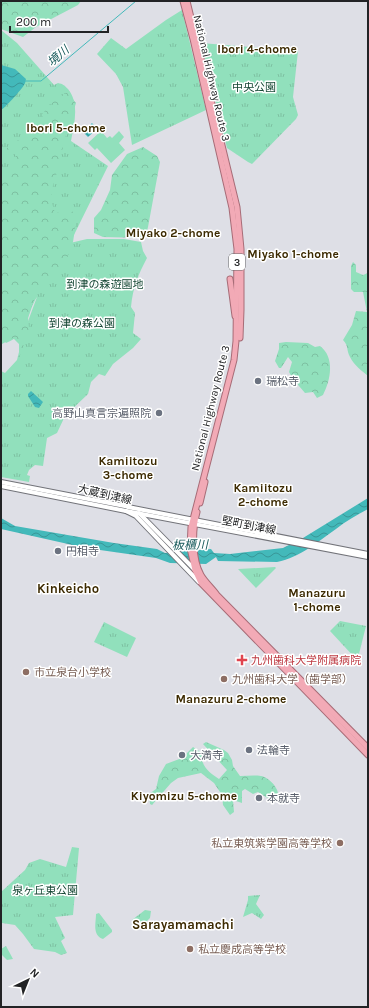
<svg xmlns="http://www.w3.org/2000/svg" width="369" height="1008" font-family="Karla,'Noto Sans JP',sans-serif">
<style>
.grass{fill:url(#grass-tufts)}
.forest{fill:url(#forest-crowns)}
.pitch{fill:#91e0bc}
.water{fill:url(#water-waves)}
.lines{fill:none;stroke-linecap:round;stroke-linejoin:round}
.stream{stroke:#43b9ba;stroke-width:1}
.secondary-casing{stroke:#727379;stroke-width:6}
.trunk-casing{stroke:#a76c77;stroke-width:7}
.secondary{stroke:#fff;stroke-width:4}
.trunk{stroke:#f2aab6;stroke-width:5}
.worship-dot{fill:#6b7280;stroke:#fff;stroke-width:1.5}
.health-dot{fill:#e0444e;stroke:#fff;stroke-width:1.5}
.education-dot{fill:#8d6e63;stroke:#fff;stroke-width:1.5}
.labels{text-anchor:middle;stroke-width:3;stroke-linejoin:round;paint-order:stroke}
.shield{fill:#fff;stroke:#646566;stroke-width:1}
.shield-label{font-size:10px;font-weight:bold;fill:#222325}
.street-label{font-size:11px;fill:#222325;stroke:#fff}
.park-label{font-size:11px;fill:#164835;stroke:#fff}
.worship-label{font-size:11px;fill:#5b616d;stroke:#fff;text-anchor:start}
.health-label{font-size:11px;fill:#be3a42;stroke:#fff;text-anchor:start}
.education-label{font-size:11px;fill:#785e54;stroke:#fff;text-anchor:start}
.neighbourhood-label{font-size:12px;font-weight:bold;fill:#3d2b02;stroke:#fff}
.water-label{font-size:12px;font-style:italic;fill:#185a5b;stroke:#fff}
.quarter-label{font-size:13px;font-weight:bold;fill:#3d2b02;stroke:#fff}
</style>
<defs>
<pattern id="grass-tufts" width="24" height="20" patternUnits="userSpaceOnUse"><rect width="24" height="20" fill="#91e0bc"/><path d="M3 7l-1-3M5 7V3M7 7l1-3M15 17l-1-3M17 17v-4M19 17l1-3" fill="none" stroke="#7dc0a1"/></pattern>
<pattern id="forest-crowns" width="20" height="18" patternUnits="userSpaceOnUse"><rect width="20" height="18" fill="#91e0bc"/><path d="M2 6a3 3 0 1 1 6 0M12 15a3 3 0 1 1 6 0" fill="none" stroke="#7dc0a1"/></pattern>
<pattern id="water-waves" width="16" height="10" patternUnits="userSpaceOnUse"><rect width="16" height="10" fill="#43b9ba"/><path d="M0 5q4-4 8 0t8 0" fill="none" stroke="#389697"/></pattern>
</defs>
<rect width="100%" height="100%" fill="#dedfe6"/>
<g class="grass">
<polygon points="182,10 206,110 132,145 123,87 116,74 97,54 111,38 126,49 166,20"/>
<path d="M1 30 17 43 54 85 58 83C63 84 64 85 68 89 80 104 74 124 71 141L108 166 70 243 87 239H124L141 242 143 251 147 258C138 275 133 287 131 307L135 313 133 333 141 339 133 348 113 364 105 376 99 374 91 382 88 394 65 416 57 433 47 438 43 466 35 465 29 470 27 475 30 476 29 482 1 477V371L5 373 17 360 24 332 37 297C25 315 31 333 6 343L1 337Z"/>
<polygon points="201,43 298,51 293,97 298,115 296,119 252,164 248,162 227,148"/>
<polygon points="275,567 276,568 256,588 238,569"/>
<polygon points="340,621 366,626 358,658 356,659 330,631"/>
<polygon points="104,622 136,638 127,657 94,642"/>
<polygon points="72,847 79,848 73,915 55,917 65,938 61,941 67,953 61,955 55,952 34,949 23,934 15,925 2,923 1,892 25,870 29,863 40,859 66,867"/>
<polygon points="260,895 256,904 264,915 261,919 252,913 243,917 248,900 248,896"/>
<polygon points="145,910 151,911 150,918 138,930 132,922 132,920"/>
<path d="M99 913 112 930V932L103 939C92 935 96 923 96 914Z"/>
<polygon points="6,946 13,959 7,960 1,954 1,949"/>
</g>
<g class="forest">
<polygon points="1,1 81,1 78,5 36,27 23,37 1,29"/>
<path d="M67 92 76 103 65 138 58 169 53 185 51 200 55 213 71 211 75 213 76 222 73 242 65 262 40 283 28 317 29 329 24 342 22 353 19 356V344L13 338 2 344 1 343V168L9 174 16 170V154L6 149C12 143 21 138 29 135 37 132 40 134 47 128L42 114 54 101Z"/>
<polygon points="143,147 157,156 160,162 148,227 145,238 103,237 94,233 94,218 101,210 110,190 112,175 127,154"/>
<path d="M353 262 356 265V272L363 275 368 273V376C362 371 354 365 350 357 346 350 349 346 343 340L352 325 356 311 367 312 363 292H354L351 289V266Z"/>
<path d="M286 342 308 343 315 347 320 346C335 357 331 380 323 395L317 398 313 392 305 393 293 379 289 372 292 362 288 357 281 368H279L275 361 279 349V343Z"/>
<path d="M206 742 224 750 228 753 232 760 233 766 240 776C247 776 254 775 261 776 268 777 278 787 278 794L272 801 258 792 253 794 245 789 242 791V803L233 800 234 812 230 815 223 805 222 795 214 783 201 773 178 778 171 783 152 805 150 804 149 794 156 789 159 776 166 764 182 758 193 747 202 753C200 766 210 773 219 779L227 770 203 744Z"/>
</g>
<polygon class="pitch" points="101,131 107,138 110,136 112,138 119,131 124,137 119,143 125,150 111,163 97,148 95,150 88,143"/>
<g class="water">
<path d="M1 65 15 69 26 79C25 82 26 82 24 85 22 89 4 109 1 110Z"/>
<polygon points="92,123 97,129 88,137 83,132"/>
<polygon points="31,391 43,402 39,408 35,407 28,396 28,394"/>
<path d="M368 498V509C357 515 346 521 336 529 317 542 301 557 277 562L218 561 216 557 206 564 170 563 156 558 86 548 1 529V518L15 526 114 543 157 549 165 553 211 549 214 553 230 554 283 548 303 538Z"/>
</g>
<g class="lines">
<polyline class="stream" points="25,81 41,81 136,1"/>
<defs>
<g id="secondary">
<polyline points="1,482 130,507"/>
<polyline points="1,486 126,511 136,516 199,582"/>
<polyline points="128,507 368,554"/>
<polyline points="126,511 368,557"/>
<polyline points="139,513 195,570"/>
</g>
<g id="trunk">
<polyline points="183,1 193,39 232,208 237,249 236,341 234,360 191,527 190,548 195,570 201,583 368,755"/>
<polyline points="187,1 237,207 241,249 241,310 240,338"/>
<polyline points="230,279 235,316"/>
<polyline points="200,503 205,482"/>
<path d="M197 512C192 530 192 559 201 575 205 582 212 588 217 595L368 748"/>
</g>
</defs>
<use href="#secondary" class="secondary-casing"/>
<use href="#trunk" class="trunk-casing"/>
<use href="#secondary" class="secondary"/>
<use href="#trunk" class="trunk"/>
</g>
<g class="worship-dot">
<circle cx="258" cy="381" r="4"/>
<circle cx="159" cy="413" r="4"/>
<circle cx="58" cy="551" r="4"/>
<circle cx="249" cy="750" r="4"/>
<circle cx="182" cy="755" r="4"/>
<circle cx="259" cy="798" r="4"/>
</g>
<path class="health-dot" d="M240 654h4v4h4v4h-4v4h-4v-4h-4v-4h4z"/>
<g class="education-dot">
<circle cx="26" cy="672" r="4"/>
<circle cx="224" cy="679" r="4"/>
<circle cx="340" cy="843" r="4"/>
<circle cx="190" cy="949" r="4"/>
</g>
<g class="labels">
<rect class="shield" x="229" y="254" width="16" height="16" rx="3"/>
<g class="shield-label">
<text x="237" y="266">3</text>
</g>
<g class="street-label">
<text transform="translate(212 78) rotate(77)" y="4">National Highway Route 3</text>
<text transform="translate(210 408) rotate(-76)" y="4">National Highway Route 3</text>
<text transform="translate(105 494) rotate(13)" y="4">大蔵到津線</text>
<text transform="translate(249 525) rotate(11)" y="4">堅町到津線</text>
</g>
<g class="park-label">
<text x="254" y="91">中央公園</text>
<text x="105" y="288">到津の森遊園地</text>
<text x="82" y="327">到津の森公園</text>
<text x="45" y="894">泉ヶ丘東公園</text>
</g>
<g class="worship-label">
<text x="266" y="385">瑞松寺</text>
<text x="151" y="417" text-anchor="end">高野山真言宗遍照院</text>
<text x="66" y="555">円相寺</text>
<text x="257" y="754">法輪寺</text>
<text x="190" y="759">大満寺</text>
<text x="267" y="802">本就寺</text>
</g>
<g class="health-label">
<text x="251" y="664">九州歯科大学附属病院</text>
</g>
<g class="education-label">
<text x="34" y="676">市立泉台小学校</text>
<text x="232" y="683">九州歯科大学（歯学部）</text>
<text x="332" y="847" text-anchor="end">私立東筑紫学園高等学校</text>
<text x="198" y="953">私立慶成高等学校</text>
</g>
<g class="neighbourhood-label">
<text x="257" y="53">Ibori 4-chome</text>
<text x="66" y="132">Ibori 5-chome</text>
<text x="173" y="237">Miyako 2-chome</text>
<text x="293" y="258">Miyako 1-chome</text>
<text x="128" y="465">Kamiitozu<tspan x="128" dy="14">3-chome</tspan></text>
<text x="263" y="492">Kamiitozu<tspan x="263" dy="14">2-chome</tspan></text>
<text x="317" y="597">Manazuru<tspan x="317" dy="14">1-chome</tspan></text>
<text x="231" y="703">Manazuru 2-chome</text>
<text x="184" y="800">Kiyomizu 5-chome</text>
</g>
<g class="water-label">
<text transform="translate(58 56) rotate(-40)" y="4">境川</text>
<text transform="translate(190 545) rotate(-1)" y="4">板櫃川</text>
</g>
<g class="quarter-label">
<text x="68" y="593">Kinkeicho</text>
<text x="183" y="929">Sarayamamachi</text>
</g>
</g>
<rect width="369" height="1008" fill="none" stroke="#222325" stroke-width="4"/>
<g transform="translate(28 980) rotate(43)" stroke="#ffffff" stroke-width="3" paint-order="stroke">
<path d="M0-3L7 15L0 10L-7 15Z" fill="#222325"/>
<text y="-6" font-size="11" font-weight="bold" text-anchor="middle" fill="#222325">N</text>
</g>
<path d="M10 26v6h98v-6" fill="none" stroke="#222325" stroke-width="2"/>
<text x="16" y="26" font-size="12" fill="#222325" stroke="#ffffff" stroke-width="3" paint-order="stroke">200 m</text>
</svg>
